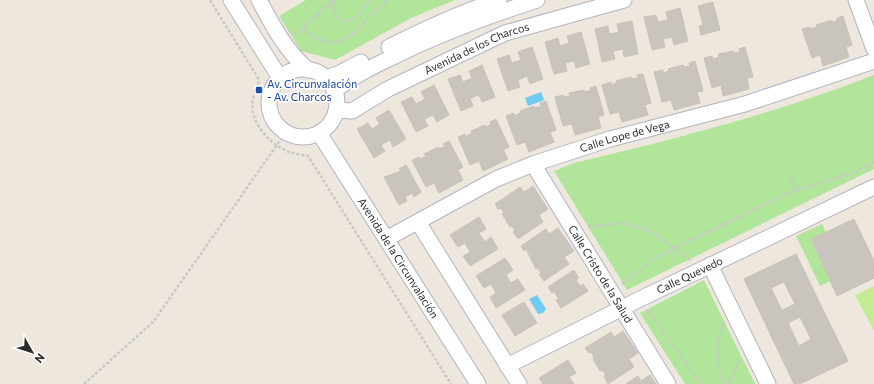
<svg xmlns="http://www.w3.org/2000/svg" width="874" height="384" font-family="Commissioner,sans-serif">
<style>
.green{fill:#b1e59a}
.pitch{fill:#c5ec95}
.water{fill:#6fcbf1}
.building{fill:#c9c4bd;stroke:#c9c3b7;fill-rule:evenodd}
.lines{fill:none;stroke-linecap:round;stroke-linejoin:round}
.minor-casing{stroke:#b2b4c0;stroke-width:17}
.path{stroke:#c8c8c8;stroke-width:2.5;stroke-dasharray:3 2;stroke-linecap:butt}
.minor{stroke:#fff;stroke-width:15}
.transit-dot{fill:#1a4fb4;stroke:#fff;stroke-width:1.5}
.labels{text-anchor:middle;stroke-width:3.5;stroke-linejoin:round;paint-order:stroke}
.street-label{font-size:11px;fill:#2c2c2c;stroke:#fff}
.transit-label{font-size:11px;fill:#164399;stroke:#fff;text-anchor:start}
</style>
<rect width="100%" height="100%" fill="#eee7de"/>
<g class="green">
<polygon points="306,0 455,0 411,18 335,60 301,51 279,16"/>
<path d="M874 75V169L627 290 554 171 574 163C675 139 777 113 874 75Z"/>
<polygon points="822,224 826,232 811,240 830,281 820,286 796,236"/>
<polygon points="704,280 755,384 685,384 640,313"/>
</g>
<polygon class="pitch" points="874,286 874,331 855,295"/>
<g class="water">
<polygon points="541,92 544,100 528,106 525,98"/>
<polygon points="537,295 546,309 543,313 538,314 529,299"/>
</g>
<g class="building">
<polygon points="713,2 720,30 701,35 699,26 703,25 698,6"/>
<polygon points="680,8 688,41 674,45 672,37 663,39 665,47 652,50 644,17 656,15 658,22 668,20 666,12"/>
<polygon points="843,16 852,45 846,47 849,57 823,66 820,55 812,58 802,29 810,27 811,29 817,27 816,25 831,20 831,22 837,21 837,18"/>
<polygon points="632,21 638,54 624,57 623,49 613,51 615,59 602,62 595,29 608,26 609,34 619,32 617,24"/>
<polygon points="581,32 590,64 576,68 574,61 565,63 567,71 554,74 545,42 558,38 560,46 569,43 567,36"/>
<polygon points="532,47 543,79 530,84 527,76 518,80 520,87 508,91 497,59 509,55 512,63 521,60 518,52"/>
<polygon points="745,47 753,77 747,78 749,89 723,96 721,85 712,88 704,58 712,56 713,59 719,57 718,54 733,51 733,53 740,52 739,49"/>
<polygon points="695,61 703,91 697,92 700,103 674,110 671,100 662,102 654,72 663,70 663,73 669,71 668,69 683,65 684,67 690,66 689,63"/>
<polygon points="482,65 495,97 482,102 479,95 470,98 473,106 461,111 448,79 460,75 463,82 472,78 469,71"/>
<polygon points="643,74 651,103 645,105 648,115 622,122 619,112 610,114 602,85 611,82 611,85 617,83 616,81 631,77 632,79 638,78 637,75"/>
<polygon points="434,85 449,115 437,122 433,115 424,119 428,126 416,132 401,102 412,97 416,104 425,99 421,92"/>
<polygon points="596,86 604,115 598,117 601,128 575,135 572,124 563,126 555,97 563,95 564,97 570,96 569,93 584,90 585,92 591,90 590,88"/>
<polygon points="546,101 556,130 550,132 554,142 529,152 525,142 517,145 506,116 514,113 515,116 520,113 520,111 534,106 535,108 541,106 540,103"/>
<polygon points="389,110 406,139 393,147 390,140 381,145 385,151 374,158 357,129 368,123 372,129 380,124 376,118"/>
<polygon points="496,119 509,147 503,150 508,159 483,171 479,161 470,165 458,137 465,134 466,136 472,133 471,131 485,125 486,127 491,124 490,122"/>
<polygon points="449,141 463,167 458,170 463,180 439,193 434,183 426,187 412,160 419,157 420,159 426,156 424,154 438,147 439,149 445,146 443,144"/>
<polygon points="406,165 421,192 414,197 412,193 405,197 407,201 399,205 384,177 401,171 399,169"/>
<polygon points="533,186 548,209 539,215 543,222 518,239 513,232 515,231 512,226 510,227 502,214 504,213 501,208 498,209 495,204 520,187 524,192"/>
<polygon points="479,217 486,229 479,233 485,242 491,237 498,249 470,266 463,256 470,252 465,243 458,247 450,235"/>
<polygon points="854,219 874,261 874,278 837,296 811,239"/>
<polygon points="558,228 574,251 564,257 569,264 544,281 539,274 541,273 538,268 536,269 526,249 524,251 521,246 546,229 549,234"/>
<path d="M796 254 848 361 800 384H794L744 279ZM784 282 795 304 782 310 771 288ZM800 317 811 339 799 346 788 323Z"/>
<polygon points="505,258 513,270 506,275 511,283 518,279 525,290 496,308 490,297 496,293 491,284 484,288 476,276"/>
<polygon points="574,270 579,278 576,280 580,286 583,284 588,291 561,308 556,300 559,299 554,292 552,293 548,287"/>
<polygon points="524,302 537,323 515,336 502,315"/>
<polygon points="623,331 638,353 629,359 634,367 608,384 604,376 606,375 602,370 600,371 593,359 594,357 591,352 589,353 585,348 611,332 614,337"/>
<polygon points="568,360 576,373 569,377 574,384 543,384 539,378"/>
<polygon points="650,375 656,384 626,384 638,376 641,381"/>
</g>
<g class="lines">
<defs>
<g id="minor">
<polyline points="231,0 280,78"/>
<path d="M259 0C273 26 285 50 308 70"/>
<polyline points="856,0 874,49"/>
<path d="M389 47C425 29 461 12 499 0"/>
<circle cx="303" cy="103" r="34"/>
<polyline points="325,78 338,74 361,62"/>
<path d="M334 91C353 76 373 66 395 56 441 33 488 16 537 0"/>
<path id="s1" d="M336 110 352 111 388 89 505 33 624 0"/>
<path id="s2" d="M319 133 478 384"/>
<path id="s3" d="M533 164 668 384"/>
<polyline points="418,222 519,384"/>
<path id="s4" d="M386 239 496 179 533 164 610 139 745 104 874 61"/>
<polyline points="710,265 768,384"/>
<path id="s5" d="M507 366 640 299 874 187"/>
</g>
</defs>
<use href="#minor" class="minor-casing"/>
<g class="path">
<path d="M210 0 258 78C260 86 254 92 253 99 248 121 270 145 289 152 295 154 302 155 308 156L451 384"/>
<path d="M334 1C332 11 335 19 346 22L359 15 370 0"/>
<path d="M303 28C345 66 359 18 388 0"/>
<polyline points="295,35 334,0"/>
<polyline points="790,176 797,190"/>
<polyline points="588,227 623,223 651,231 690,260"/>
<polyline points="622,284 656,258 674,248 791,192 853,173 874,162"/>
<polyline points="648,310 701,384"/>
<path d="M723 322C715 345 717 362 724 384"/>
<polyline points="84,384 153,322 286,132"/>
<polyline points="728,384 740,360"/>
</g>
<use href="#minor" class="minor"/>
</g>
<rect class="transit-dot" x="255" y="86" width="8" height="8" rx="2"/>
<g class="labels">
<g class="street-label">
<text dy="4" stroke="none"><textPath href="#s1" startOffset="156">Avenida de los Charcos</textPath></text>
<text dy="4" stroke="none"><textPath href="#s4" startOffset="261">Calle Lope de Vega</textPath></text>
<text dy="4" stroke="none"><textPath href="#s2" startOffset="148">Avenida de la Circunvalación</textPath></text>
<text dy="4" stroke="none"><textPath href="#s3" startOffset="129">Calle Cristo de la Salud</textPath></text>
<text dy="4" stroke="none"><textPath href="#s5" startOffset="204">Calle Quevedo</textPath></text>
</g>
<g class="transit-label">
<text x="267" y="88">Av. Circunvalación<tspan x="267" dy="13">- Av. Charcos</tspan></text>
</g>
</g>
<g transform="translate(32 352) rotate(129)" stroke="#ffffff" stroke-width="3" paint-order="stroke">
<path d="M0-3L7 15L0 10L-7 15Z" fill="#2c2c2c"/>
<text y="-6" font-size="11" font-weight="bold" text-anchor="middle" fill="#2c2c2c">N</text>
</g>
</svg>
